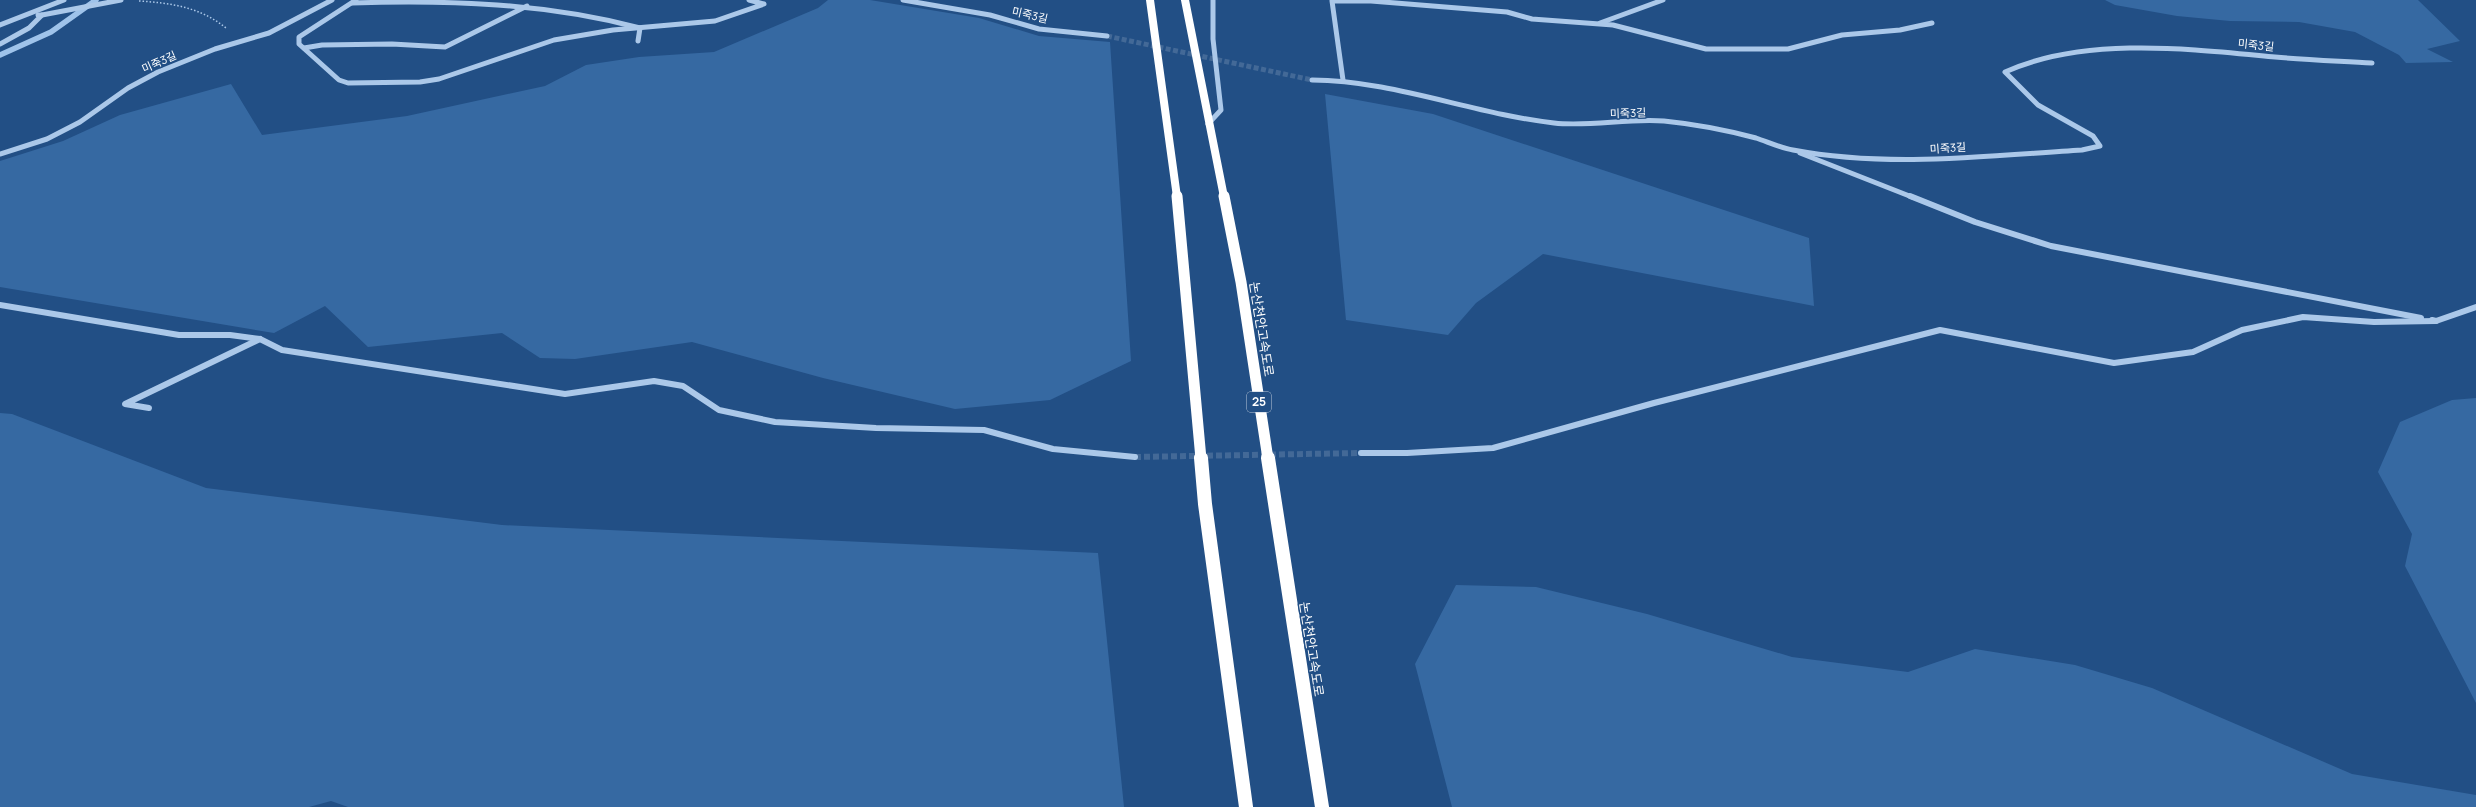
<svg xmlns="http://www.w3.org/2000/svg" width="2476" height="807" font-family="Manrope,'Noto Sans KR',sans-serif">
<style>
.green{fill:#3669a2}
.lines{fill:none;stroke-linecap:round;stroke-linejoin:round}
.stream{stroke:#9fc3ea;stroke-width:5.5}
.minor-tunnel-far1{stroke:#436997;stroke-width:5;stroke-dasharray:5 2.5;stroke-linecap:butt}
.minor-tunnel{stroke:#436997;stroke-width:6;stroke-dasharray:6 3;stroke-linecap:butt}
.path{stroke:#abc8e9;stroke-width:1.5;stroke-dasharray:1.5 2;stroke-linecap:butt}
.minor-far1{stroke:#abc8e9;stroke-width:5}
.minor{stroke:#abc8e9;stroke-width:6}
.highway-far2{stroke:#fff;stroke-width:8}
.highway-far1{stroke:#fff;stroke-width:11}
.highway{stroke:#fff;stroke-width:14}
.labels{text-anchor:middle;stroke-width:3;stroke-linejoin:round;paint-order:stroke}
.far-street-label{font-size:11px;fill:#fff;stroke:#224f85}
.shield{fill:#224f85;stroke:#bdcada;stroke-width:1}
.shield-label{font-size:12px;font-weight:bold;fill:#fff}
.street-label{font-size:13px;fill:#fff;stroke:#224f85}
</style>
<rect width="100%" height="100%" fill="#224f85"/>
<g class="green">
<polygon points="828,0 870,0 979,18 1039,36 1110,42 1131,361 1050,400 955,409 823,378 692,342 575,359 540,358 502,333 368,347 325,306 274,333 0,287 0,161 63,141 120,115 231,84 262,135 407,116 545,86 586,65 639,57 714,52 818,8"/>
<polygon points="2105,0 2418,0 2460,41 2427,49 2453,62 2406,63 2399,55 2355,32 2299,22 2230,21 2177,16 2115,5"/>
<polygon points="1325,94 1433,114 1809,238 1814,306 1543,254 1476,303 1448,335 1346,320"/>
<polygon points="2476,398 2476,703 2405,566 2412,534 2378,472 2400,422 2452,400"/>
<polygon points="0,413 12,414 206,488 502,525 1098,553 1124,807 348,807 331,801 309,807 0,807"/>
<polygon points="1456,585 1536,587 1647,614 1792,657 1908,672 1975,649 2075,665 2152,688 2352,774 2476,795 2476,807 1452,807 1415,664"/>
</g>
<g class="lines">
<polyline class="stream" points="0,55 51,32 96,0"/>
<polyline class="minor-tunnel-far1" points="1107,36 1312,80"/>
<polyline class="minor-tunnel" points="1135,457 1361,453"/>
<path class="path" d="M139 1C171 3 200 7 226 28"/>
<g class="minor-far1">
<polyline points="356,0 299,37 299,44 339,80 348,83 420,82 439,79 554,40 613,30 715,21 764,4 749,0"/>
<polyline points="903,0 990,15 1039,29 1107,36"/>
<path d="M352 3C450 0 545 3 640 28L638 41"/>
<polyline points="42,15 121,0"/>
<polyline points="1600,23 1663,0"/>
<polyline points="0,25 64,0"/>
<polyline points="0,44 29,28 42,15 38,15"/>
<polyline points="304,48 322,45 392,44 445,47 527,6"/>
<path d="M1312 80C1391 80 1474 114 1554 123 1590 127 1628 118 1664 121 1694 124 1726 130 1756 138 1768 142 1781 148 1793 150 1888 168 1986 156 2082 150L2100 146 2093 136 2038 105 2005 72C2085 36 2190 49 2275 57 2307 60 2340 61 2372 63"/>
<polyline points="1343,80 1332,1 1371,1 1507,12 1532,19 1613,25 1706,49 1788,49 1842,35 1900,30 1932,23"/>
<polyline points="1208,124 1221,110 1213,39 1213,0"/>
<polyline points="1800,153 1912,197"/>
<polyline points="0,154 47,139 80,122 128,88 158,72 215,49 269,33 332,0"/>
</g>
<g class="minor">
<polyline points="1910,196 1975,222 2051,246 2421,318"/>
<polyline points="0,305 179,335 230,335 260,339 282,350 565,394 654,381 683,386 719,410 775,422 876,428 984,430 1053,449 1135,457"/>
<polyline points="2432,320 2436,321 2476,307"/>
<polyline points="149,408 125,404 260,339"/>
<polyline points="1361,453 1407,453 1493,448 1654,403 1940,330 2114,363 2193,352 2242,330 2303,317 2374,322 2436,321"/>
</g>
<g class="highway-far2">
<polyline points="1150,0 1177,197"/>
<polyline points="1185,0 1224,197"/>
</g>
<g class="highway-far1">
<polyline points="1177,196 1201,459"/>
<polyline points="1224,196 1241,282 1268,459"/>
</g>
<g class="highway">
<polyline points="1201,458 1205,504 1246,807"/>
<polyline points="1268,458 1322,807"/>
</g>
</g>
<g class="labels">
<g class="far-street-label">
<text transform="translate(1030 15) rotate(13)" y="4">미죽3길</text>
<text transform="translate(2256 45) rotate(6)" y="4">미죽3길</text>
<text transform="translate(159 62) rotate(-24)" y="4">미죽3길</text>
<text transform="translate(1628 113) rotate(-2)" y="4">미죽3길</text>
<text transform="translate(1948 148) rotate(-4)" y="4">미죽3길</text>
</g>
<rect class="shield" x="1247" y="392" width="24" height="20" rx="3"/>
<g class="shield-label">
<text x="1259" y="406">25</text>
</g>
<g class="street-label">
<text transform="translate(1262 329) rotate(81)" y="5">논산천안고속도로</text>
<text transform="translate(1312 649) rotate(81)" y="5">논산천안고속도로</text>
</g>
</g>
</svg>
